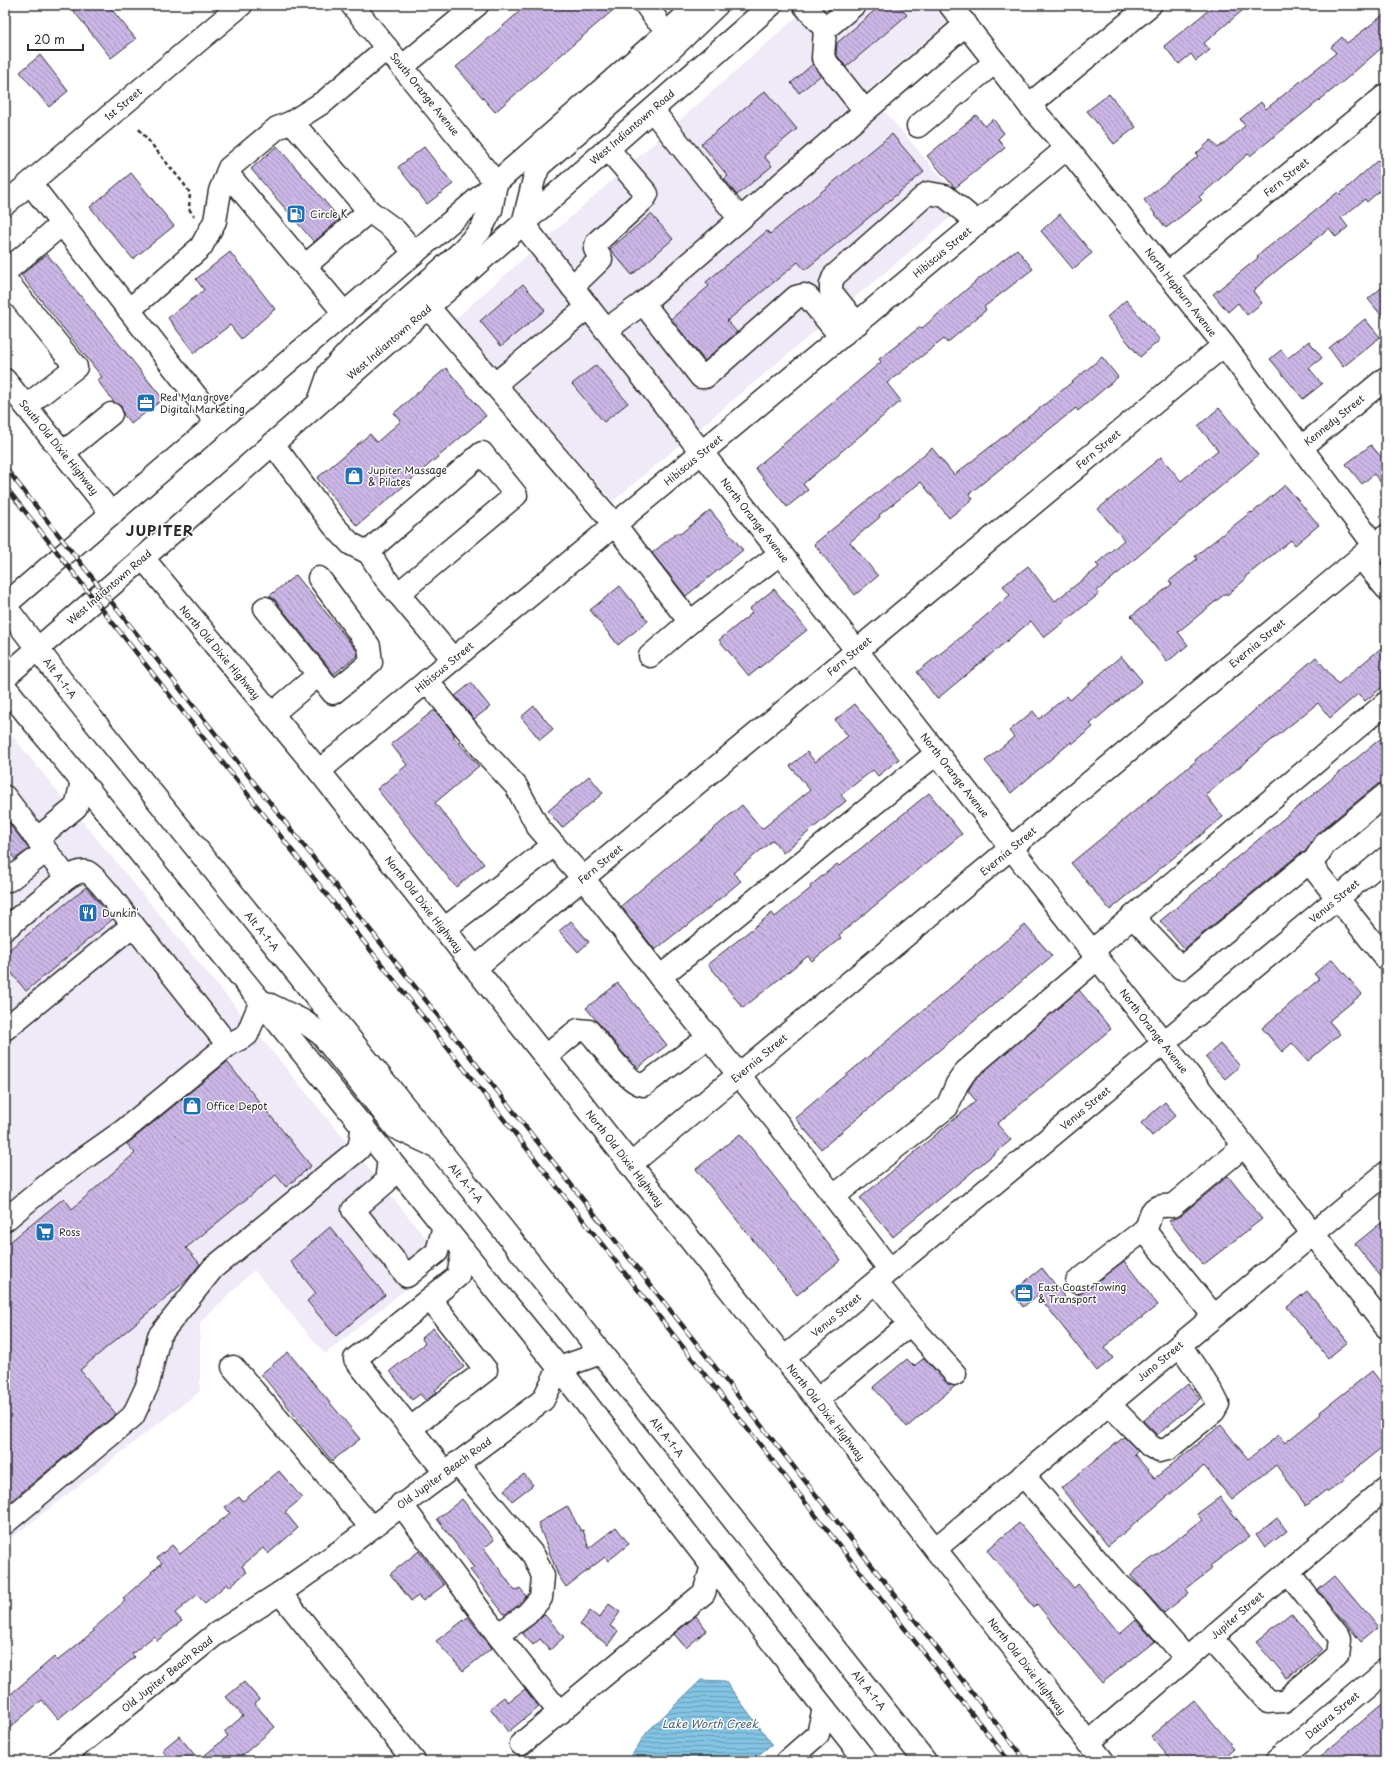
<svg xmlns="http://www.w3.org/2000/svg" width="1391" height="1766" font-family="'Playpen Sans',sans-serif">
<style>
.built{fill:#efe9f8}
.water{fill:url(#water-rules);stroke:#608699}
.building{fill:url(#building-back-hatch);stroke:#2b2b2b}
.lines{fill:none;stroke-linecap:round;stroke-linejoin:round}
.minor-casing{stroke:#2b2b2b;stroke-width:25}
.major-casing{stroke:#2b2b2b;stroke-width:25}
.path{stroke:#2b2b2b;stroke-width:2.5;stroke-dasharray:4 3;stroke-linecap:butt}
.minor{stroke:#fff;stroke-width:22}
.major{stroke:#fff;stroke-width:22}
.rail-casing{stroke:#2b2b2b;stroke-width:4.5}
.rail{stroke:#fff;stroke-width:3;stroke-dasharray:9;stroke-linecap:butt}
.labels{text-anchor:middle;stroke-width:3;stroke-linejoin:round;paint-order:stroke}
.street-label{font-size:10px;fill:#2b2b2b;stroke:#fff}
.poi-label{font-size:10px;fill:#2b2b2b;stroke:#fff;text-anchor:start}
.water-label{font-size:11px;font-style:italic;fill:#4a606b;stroke:#fff}
.district-label{font-size:14px;font-weight:bold;letter-spacing:1px;fill:#2b2b2b;stroke:#fff}
</style>
<defs>
<pattern id="water-rules" width="6" height="5" patternUnits="userSpaceOnUse"><rect width="6" height="5" fill="#83c3e3"/><path d="M0 2.5h6" fill="none" stroke="#6b9fb8"/></pattern>
<pattern id="building-back-hatch" width="6" height="6" patternUnits="userSpaceOnUse"><rect width="6" height="6" fill="#cbb6e6"/><path d="M-1 5l2 2M0 0l6 6M5-1l2 2" fill="none" stroke="#a594bb"/></pattern>
</defs>
<rect width="100%" height="100%" fill="#fff"/>
<filter id="ink" filterUnits="userSpaceOnUse"><feTurbulence type="fractalNoise" baseFrequency=".025" numOctaves="2"/><feDisplacementMap in="SourceGraphic" scale="8" xChannelSelector="R" yChannelSelector="G"/><feConvolveMatrix kernelMatrix="1 2 1 2 8 2 1 2 1" color-interpolation-filters="sRGB"/></filter>
<g filter="url(#ink)">
<g class="built">
<polygon points="810,5 968,5 867,91 965,205 613,501 453,321"/>
<polygon points="5,731 8,731 443,1259 325,1354 254,1270 200,1323 200,1391 5,1543"/>
</g>
<polygon class="water" points="701,1680 725,1681 772,1744 751,1761 628,1761 647,1732"/>
<g class="building">
<polygon points="69,5 108,5 136,39 111,58"/>
<polygon points="527,5 619,5 495,112 456,67"/>
<polygon points="881,5 898,5 907,15 846,67 836,54 837,43"/>
<polygon points="1215,5 1249,5 1204,43 1210,50 1196,61 1191,54 1179,64 1164,46"/>
<polygon points="1386,13 1386,44 1346,79 1250,156 1248,154 1199,197 1202,200 1166,228 1144,200 1198,156 1196,154 1211,140 1218,148 1245,126 1240,119 1261,102 1266,109 1336,53 1331,47 1342,37 1347,43"/>
<polygon points="40,55 68,91 49,107 20,72"/>
<polygon points="813,64 821,75 799,93 791,83"/>
<polygon points="765,91 797,129 764,156 772,166 737,195 724,179 728,176 701,144"/>
<polygon points="1109,94 1136,127 1114,144 1087,111"/>
<polygon points="976,115 985,126 993,119 1004,133 998,139 1005,148 955,188 927,156"/>
<polygon points="892,134 924,172 805,270 798,262 727,321 737,332 705,361 671,319 709,286 706,282 767,231 770,234"/>
<polygon points="277,146 340,219 314,242 251,169"/>
<polygon points="424,147 453,184 427,204 398,167"/>
<polygon points="1378,160 1386,168 1386,185 1367,202 1365,199 1341,218 1348,227 1336,237 1329,228 1264,281 1253,291 1262,303 1247,315 1238,303 1228,312 1213,294 1258,258 1257,256 1338,192 1340,194"/>
<polygon points="131,173 174,226 133,259 90,207"/>
<polygon points="651,214 673,239 632,275 610,249"/>
<polygon points="1060,214 1092,253 1073,269 1041,231"/>
<polygon points="1017,249 1033,269 984,307 986,310 947,343 944,339 887,383 901,401 803,484 808,490 787,507 755,468 881,362 879,359 920,327 921,329 975,282"/>
<polygon points="230,252 275,309 241,339 230,325 194,353 168,318 204,290 196,279"/>
<polygon points="47,254 163,399 131,424 123,414 121,406 114,402 97,380 102,377 21,275"/>
<polygon points="523,284 545,310 501,346 480,321"/>
<polygon points="1386,284 1386,321 1368,299"/>
<polygon points="1126,300 1160,340 1140,357 1107,317"/>
<polygon points="1365,319 1380,337 1343,367 1329,348"/>
<polygon points="1309,341 1322,358 1309,368 1322,384 1303,399 1270,359 1281,350 1288,358"/>
<polygon points="1102,357 1118,377 1078,411 1076,408 969,494 973,499 949,518 921,482 879,515 880,517 850,542 878,576 855,595 814,544 932,448 954,475 1054,397"/>
<polygon points="596,365 628,403 604,422 572,384"/>
<polygon points="446,368 486,416 357,526 317,478 370,434 377,442 401,421 394,413"/>
<polygon points="1219,408 1258,455 1097,591 1099,594 1044,638 1031,621 937,699 917,672 955,642 1010,595 1003,586 1028,566 1055,601 1099,567 1096,564 1124,540 1098,509 1161,457 1181,481 1218,450 1198,426"/>
<polygon points="1371,445 1386,463 1386,489 1374,474 1362,484 1346,464"/>
<polygon points="1285,485 1319,525 1295,545 1291,540 1245,577 1246,579 1227,595 1226,593 1178,632 1188,645 1167,662 1131,616 1172,584 1169,581 1197,559 1195,556 1251,512 1252,513"/>
<polygon points="710,510 743,550 686,596 652,553 678,532 680,534"/>
<polygon points="296,575 357,651 358,655 334,674 275,600 269,596"/>
<polygon points="620,586 648,621 618,645 590,610"/>
<polygon points="774,589 807,630 749,676 719,640 752,613 749,609"/>
<polygon points="1386,644 1386,684 1365,701 1358,694 1330,718 1318,703 1267,744 1206,795 1223,817 1110,910 1071,863 1196,761 1195,760 1234,728 1316,657 1338,684"/>
<polygon points="1121,656 1142,681 1090,724 1093,727 1072,744 1071,742 1011,793 985,761 1014,737 1009,731 1033,711 1039,719 1067,696 1070,700"/>
<polygon points="471,683 490,707 474,719 455,696"/>
<polygon points="855,704 899,759 878,776 873,770 841,795 846,801 783,853 773,840 733,873 741,881 686,927 685,926 655,950 621,906 742,805 762,829 810,790 790,766 807,752 815,762 848,736 835,720"/>
<polygon points="534,706 553,729 540,740 521,717"/>
<polygon points="433,711 435,711 455,735 453,736 479,766 435,803 484,864 456,887 377,789 407,765 391,744"/>
<polygon points="1386,734 1386,782 1378,784 1317,834 1305,852 1299,854 1184,949 1160,921"/>
<polygon points="589,776 603,793 562,828 548,811"/>
<polygon points="929,793 962,834 839,935 841,938 812,961 808,956 743,1008 708,964 772,913 775,917 811,888 810,886 837,864 839,866"/>
<polygon points="5,818 29,849 15,859 5,846"/>
<polygon points="86,887 113,919 26,991 5,965 5,953"/>
<polygon points="571,921 589,942 578,952 559,931"/>
<polygon points="1025,925 1052,956 821,1149 795,1118"/>
<polygon points="1332,959 1362,994 1329,1021 1340,1034 1308,1061 1292,1043 1282,1052 1262,1028 1319,979 1314,974"/>
<polygon points="618,983 667,1045 638,1068 624,1054 586,1008"/>
<polygon points="1079,990 1111,1029 997,1124 1011,1140 893,1237 860,1198 976,1101 968,1091 975,1079"/>
<polygon points="1220,1044 1240,1066 1225,1079 1205,1057"/>
<polygon points="227,1062 311,1166 286,1187 276,1175 186,1248 200,1264 188,1279 80,1370 116,1414 5,1506 5,1246 64,1198 72,1209 135,1153 127,1144"/>
<polygon points="1165,1102 1176,1115 1152,1136 1141,1123"/>
<polygon points="740,1134 841,1260 797,1295 696,1169"/>
<polygon points="1228,1176 1262,1219 1203,1265 1169,1221 1180,1216"/>
<polygon points="1386,1219 1386,1283 1355,1244"/>
<polygon points="330,1227 385,1295 336,1336 307,1301 316,1293 290,1261"/>
<polygon points="1124,1261 1158,1305 1104,1347 1113,1358 1097,1371 1038,1295 1023,1307 1012,1292 1042,1268 1069,1302"/>
<polygon points="1307,1291 1348,1342 1328,1358 1287,1307"/>
<polygon points="433,1328 464,1367 435,1390 437,1392 426,1401 420,1394 412,1400 390,1371 425,1343 421,1338"/>
<polygon points="288,1352 360,1439 332,1461 261,1374"/>
<polygon points="924,1358 946,1382 955,1386 907,1427 873,1387 907,1359 914,1366"/>
<polygon points="1372,1371 1386,1389 1386,1444 1344,1478 1345,1480 1328,1492 1326,1490 1306,1506 1276,1465 1232,1500 1204,1466 1108,1546 1061,1488 1124,1437 1138,1451 1134,1454 1155,1478 1221,1425 1248,1459 1279,1435 1285,1443 1321,1414 1320,1412"/>
<polygon points="1188,1384 1200,1399 1157,1435 1143,1421"/>
<polygon points="279,1471 302,1498 285,1512 298,1528 268,1554 263,1548 242,1566 247,1572 229,1587 227,1584 205,1603 197,1595 175,1613 182,1621 157,1641 154,1636 132,1654 135,1657 58,1719 42,1700 5,1732 5,1699 54,1657 57,1661 94,1631 93,1629 125,1601 123,1598 152,1573 151,1572 162,1563 157,1558 172,1545 180,1554 230,1513 225,1507 239,1497 243,1501"/>
<polygon points="524,1474 533,1485 512,1501 504,1490"/>
<polygon points="1220,1497 1250,1536 1210,1566 1212,1569 1186,1589 1189,1593 1164,1613 1130,1575 1202,1520 1197,1514"/>
<polygon points="462,1499 494,1540 484,1548 515,1591 520,1588 526,1596 519,1605 506,1614 504,1614 470,1570 474,1568 437,1519"/>
<polygon points="567,1506 581,1531 583,1530 589,1548 616,1527 629,1544 608,1561 605,1557 566,1587 558,1575 538,1523"/>
<polygon points="1277,1518 1287,1531 1265,1548 1256,1535"/>
<polygon points="1019,1523 1074,1588 1078,1584 1120,1634 1136,1620 1155,1641 1102,1683 1037,1604 1034,1607 987,1550"/>
<polygon points="419,1551 444,1585 423,1601 418,1596 411,1601 390,1574"/>
<polygon points="1335,1576 1378,1628 1361,1642 1318,1590"/>
<polygon points="609,1604 620,1612 610,1626 618,1631 608,1645 580,1625 590,1611 599,1618"/>
<polygon points="1291,1613 1322,1650 1287,1679 1256,1642"/>
<polygon points="544,1614 564,1637 550,1650 540,1639 533,1645 522,1633 534,1624"/>
<polygon points="696,1616 707,1630 686,1648 674,1634"/>
<polygon points="468,1617 492,1648 463,1671 436,1641"/>
<polygon points="244,1682 259,1699 255,1704 275,1727 236,1761 171,1761 162,1750 179,1736 199,1760 228,1736 224,1732 243,1716 226,1697"/>
<polygon points="525,1689 539,1707 508,1732 490,1708 504,1697 508,1702"/>
<polygon points="1194,1700 1234,1748 1219,1761 1172,1761 1151,1736"/>
<polygon points="1386,1701 1386,1761 1315,1761"/>
</g>
<g class="lines">
<defs>
<g id="minor">
<polyline points="352,5 496,183"/>
<polyline points="646,5 656,19"/>
<polyline points="804,5 825,29 854,5"/>
<polyline points="950,5 1029,105 1067,148 1224,345 1375,546 1368,566 1386,588"/>
<polyline points="825,29 823,58 865,111"/>
<polyline points="402,67 477,5"/>
<polyline points="1029,105 1150,5"/>
<polyline points="652,110 740,219"/>
<polyline points="292,122 369,211 305,266"/>
<polyline points="918,126 995,62"/>
<polyline points="227,173 345,314"/>
<polyline points="30,183 217,423"/>
<polyline points="5,204 241,5"/>
<polyline points="369,211 395,230 415,253"/>
<polyline points="523,224 1386,1327"/>
<polyline points="5,272 62,224"/>
<polyline points="1167,274 1386,95"/>
<polyline points="5,279 76,367 26,406"/>
<polyline points="572,287 601,259 595,249 597,242 644,199 647,194 608,149"/>
<polyline points="643,303 701,377 705,377 796,297 804,295 808,297 841,337"/>
<polyline points="428,307 615,525 690,622"/>
<polyline points="129,310 201,247 215,221 220,191 229,168 277,128 292,122 325,101 387,48"/>
<polyline points="857,324 831,292 831,284 834,276 928,193 945,196 978,223"/>
<polyline points="606,330 643,303 966,24"/>
<polyline points="5,380 112,514"/>
<polyline points="495,384 588,307"/>
<polyline points="273,444 334,526 351,544 369,553 385,578 453,659"/>
<polyline points="1302,447 1386,378"/>
<polyline points="63,453 111,414"/>
<polyline points="369,553 379,542 482,453 516,495 398,594"/>
<polyline points="143,558 319,771 1103,1761"/>
<polyline points="265,608 333,693 371,662 369,646 319,578"/>
<polyline points="650,656 690,622 781,553"/>
<polyline points="427,681 490,758 516,786 538,827 583,878 660,977 776,1121 890,1270"/>
<polyline points="272,714 318,675"/>
<polyline points="319,771 1067,148"/>
<path d="M5 797 67 878C72 875 80 870 87 872 97 876 125 915 133 925"/>
<polyline points="37,839 76,807 82,781"/>
<polyline points="1311,865 1386,959"/>
<polyline points="9,880 46,851"/>
<polyline points="1133,917 1181,968 1307,864 1311,865 1325,844 1386,794"/>
<polyline points="5,929 67,878"/>
<polyline points="444,929 554,845"/>
<polyline points="1092,951 1386,703"/>
<polyline points="475,968 1224,345"/>
<polyline points="660,977 937,753"/>
<polyline points="5,1029 133,925 228,1045"/>
<path d="M545 1057 578 1030 589 1031C599 1043 629 1085 644 1085L709 1037"/>
<polyline points="389,1158 386,1182 353,1210 407,1276 437,1252 444,1226"/>
<polyline points="630,1165 1386,536"/>
<polyline points="834,1196 947,1107 957,1084 966,1071 1098,958"/>
<polyline points="5,1220 52,1181 123,1131 228,1045 247,1035 261,1001"/>
<polyline points="1144,1230 1214,1316"/>
<polyline points="876,1282 910,1324 955,1374"/>
<path d="M1077 1282 1144 1230C1154 1220 1143 1204 1172 1206L1244 1146"/>
<polyline points="784,1358 1386,858"/>
<polyline points="233,1367 371,1527"/>
<polyline points="817,1400 910,1324"/>
<polyline points="1109,1404 1150,1446 1159,1451 1168,1449 1214,1411 1218,1404 1213,1394 1180,1345"/>
<polyline points="411,1428 486,1370 430,1299"/>
<polyline points="457,1463 534,1556 543,1576 541,1598 527,1614 498,1635"/>
<polyline points="445,1472 355,1359 458,1276 463,1250"/>
<polyline points="1023,1475 1115,1581 1133,1597 1187,1659"/>
<polyline points="401,1504 501,1639 560,1713"/>
<polyline points="5,1523 133,1416 148,1384 159,1336 213,1268 359,1149 363,1125"/>
<polyline points="935,1549 1386,1173"/>
<polyline points="280,1593 414,1761"/>
<polyline points="1211,1638 1268,1702 1284,1701 1338,1655 1340,1638 1288,1572"/>
<polyline points="1088,1743 1386,1488"/>
<polyline points="521,1744 704,1593 712,1566"/>
<polyline points="59,1761 216,1634 280,1593 339,1552 543,1400 559,1368 601,1353"/>
<polyline points="787,1761 818,1734 824,1708"/>
<polyline points="1277,1761 1386,1670"/>
</g>
<g id="major">
<polyline points="523,224 534,179 539,166 645,74 717,5"/>
<polyline points="319,402 329,373 355,345 459,254 480,231 491,210 496,183"/>
<polyline points="5,605 496,183 698,5"/>
<polyline points="5,606 68,689 451,1164 925,1761"/>
<polyline points="5,677 143,558 771,5"/>
<polyline points="5,687 559,1368 712,1566 866,1761"/>
<polyline points="266,1003 303,1021 321,1034 396,1128 433,1145"/>
</g>
</defs>
<use href="#minor" class="minor-casing"/>
<use href="#major" class="major-casing"/>
<polyline class="path" points="139,129 184,184 190,193 189,209 194,216"/>
<use href="#minor" class="minor"/>
<use href="#major" class="major"/>
<defs>
<g id="rail">
<polyline points="5,467 1026,1761"/>
<polyline points="5,486 1009,1761"/>
</g>
</defs>
<use href="#rail" class="rail-casing"/>
<use href="#rail" class="rail"/>
</g>
</g>
<defs>
<symbol id="fuel-square" viewBox="-11 -11 22 22"><rect x="-9" y="-9" width="18" height="18" rx="4" fill="#1f6fb2" stroke="#fff"/><path d="M-5.5-6h7V0h2V4h1.3V-2.5L3-4.5l.8-.8L6-3V5H2.5V1h-1V6h-7ZM-4.2-4.7v3.2H.2V-4.7Z" fill="#fff"/></symbol>
<symbol id="office-square" viewBox="-11 -11 22 22"><rect x="-9" y="-9" width="18" height="18" rx="4" fill="#1f6fb2" stroke="#fff"/><path d="M-6-3h4V-5.5h4V-3h4V5H-6ZM-1-4.5V-3h2v-1.5ZM-6 0V1H6V0Z" fill="#fff"/></symbol>
<symbol id="shop-square" viewBox="-11 -11 22 22"><rect x="-9" y="-9" width="18" height="18" rx="4" fill="#1f6fb2" stroke="#fff"/><path d="M-5-2.5h2.3a2.7 3.5 0 0 1 5.4 0H5L5.5 6h-11ZM-1.5-2.5h3a1.5 2.3 0 0 0-3 0Z" fill="#fff"/></symbol>
<symbol id="restaurant-square" viewBox="-11 -11 22 22"><rect x="-9" y="-9" width="18" height="18" rx="4" fill="#1f6fb2" stroke="#fff"/><path d="M-5-6h1v4h1v-4h1v4h1v-4h1v5L-1.5 .5V6h-2V.5L-5-1ZM5-6V6H3V1.5H1.5Q1.5-4 5-6Z" fill="#fff"/></symbol>
<symbol id="supermarket-square" viewBox="-11 -11 22 22"><rect x="-9" y="-9" width="18" height="18" rx="4" fill="#1f6fb2" stroke="#fff"/><path d="M-6-5.5h2.5l.6 2H6L4.5 2H-2.5L-4.4-4H-6ZM-1.5 3.2a1.3 1.3 0 1 0 .1 0ZM3 3.2a1.3 1.3 0 1 0 .1 0Z" fill="#fff"/></symbol>
</defs>
<g fill-rule="evenodd">
<use href="#fuel-square" x="285" y="203" width="22" height="22"/>
<use href="#office-square" x="135" y="392" width="22" height="22"/>
<use href="#shop-square" x="343" y="465" width="22" height="22"/>
<use href="#restaurant-square" x="77" y="902" width="22" height="22"/>
<use href="#shop-square" x="181" y="1095" width="22" height="22"/>
<use href="#supermarket-square" x="34" y="1221" width="22" height="22"/>
<use href="#office-square" x="1013" y="1282" width="22" height="22"/>
</g>
<g class="labels">
<g class="street-label">
<text transform="translate(425 94) rotate(51)" y="4">South Orange Avenue</text>
<text transform="translate(123 104) rotate(-40)" y="4">1st Street</text>
<text transform="translate(632 127) rotate(-41)" y="4">West Indiantown Road</text>
<text transform="translate(1286 177) rotate(-39)" y="4">Fern Street</text>
<text transform="translate(942 252) rotate(-40)" y="4">Hibiscus Street</text>
<text transform="translate(1181 292) rotate(52)" y="4">North Hepburn Avenue</text>
<text transform="translate(389 342) rotate(-41)" y="4">West Indiantown Road</text>
<text transform="translate(1334 420) rotate(-39)" y="4">Kennedy Street</text>
<text transform="translate(59 447) rotate(51)" y="4">South Old Dixie Highway</text>
<text transform="translate(1098 449) rotate(-40)" y="4">Fern Street</text>
<text transform="translate(693 460) rotate(-40)" y="4">Hibiscus Street</text>
<text transform="translate(755 520) rotate(52)" y="4">North Orange Avenue</text>
<text transform="translate(109 587) rotate(-41)" y="4">West Indiantown Road</text>
<text transform="translate(1257 643) rotate(-40)" y="4">Evernia Street</text>
<text transform="translate(220 652) rotate(50)" y="4">North Old Dixie Highway</text>
<text transform="translate(849 656) rotate(-40)" y="4">Fern Street</text>
<text transform="translate(444 667) rotate(-40)" y="4">Hibiscus Street</text>
<text transform="translate(60 678) rotate(53)" y="4">Alt A-1-A</text>
<text transform="translate(955 775) rotate(52)" y="4">North Orange Avenue</text>
<text transform="translate(1008 851) rotate(-40)" y="4">Evernia Street</text>
<text transform="translate(600 864) rotate(-40)" y="4">Fern Street</text>
<text transform="translate(1334 901) rotate(-40)" y="4">Venus Street</text>
<text transform="translate(424 904) rotate(52)" y="4">North Old Dixie Highway</text>
<text transform="translate(262 931) rotate(51)" y="4">Alt A-1-A</text>
<text transform="translate(1154 1031) rotate(52)" y="4">North Orange Avenue</text>
<text transform="translate(759 1058) rotate(-40)" y="4">Evernia Street</text>
<text transform="translate(1085 1108) rotate(-40)" y="4">Venus Street</text>
<text transform="translate(625 1158) rotate(52)" y="4">North Old Dixie Highway</text>
<text transform="translate(466 1183) rotate(51)" y="4">Alt A-1-A</text>
<text transform="translate(836 1315) rotate(-40)" y="4">Venus Street</text>
<text transform="translate(1160 1361) rotate(-40)" y="4">Juno Street</text>
<text transform="translate(826 1412) rotate(52)" y="4">North Old Dixie Highway</text>
<text transform="translate(667 1437) rotate(52)" y="4">Alt A-1-A</text>
<text transform="translate(444 1473) rotate(-36)" y="4">Old Jupiter Beach Road</text>
<text transform="translate(1237 1615) rotate(-41)" y="4">Jupiter Street</text>
<text transform="translate(1027 1666) rotate(52)" y="4">North Old Dixie Highway</text>
<text transform="translate(167 1674) rotate(-39)" y="4">Old Jupiter Beach Road</text>
<text transform="translate(869 1690) rotate(52)" y="4">Alt A-1-A</text>
<text transform="translate(1332 1715) rotate(-40)" y="4">Datura Street</text>
</g>
<g class="poi-label">
<text x="310" y="218">Circle K</text>
<text x="160" y="401">Red Mangrove<tspan x="160" dy="12">Digital Marketing</tspan></text>
<text x="368" y="474">Jupiter Massage<tspan x="368" dy="12">&amp; Pilates</tspan></text>
<text x="102" y="917">Dunkin'</text>
<text x="206" y="1110">Office Depot</text>
<text x="59" y="1236">Ross</text>
<text x="1038" y="1291">East Coast Towing<tspan x="1038" dy="12">&amp; Transport</tspan></text>
</g>
<g class="water-label">
<text x="710" y="1728">Lake Worth Creek</text>
</g>
<g class="district-label">
<text x="160" y="536">JUPITER</text>
</g>
</g>
<rect width="1391" height="1766" fill="none" stroke="#fff" stroke-width="20"/>
<rect x="10" y="10" width="1371" height="1746" fill="none" stroke="#2b2b2b" stroke-width="1.5" filter="url(#ink)"/>
<path d="M28 44v6h55v-6" fill="none" stroke="#2b2b2b" stroke-width="2"/>
<text x="34" y="44" font-size="12" fill="#2b2b2b" stroke="#ffffff" stroke-width="3" paint-order="stroke">20 m</text>
</svg>
